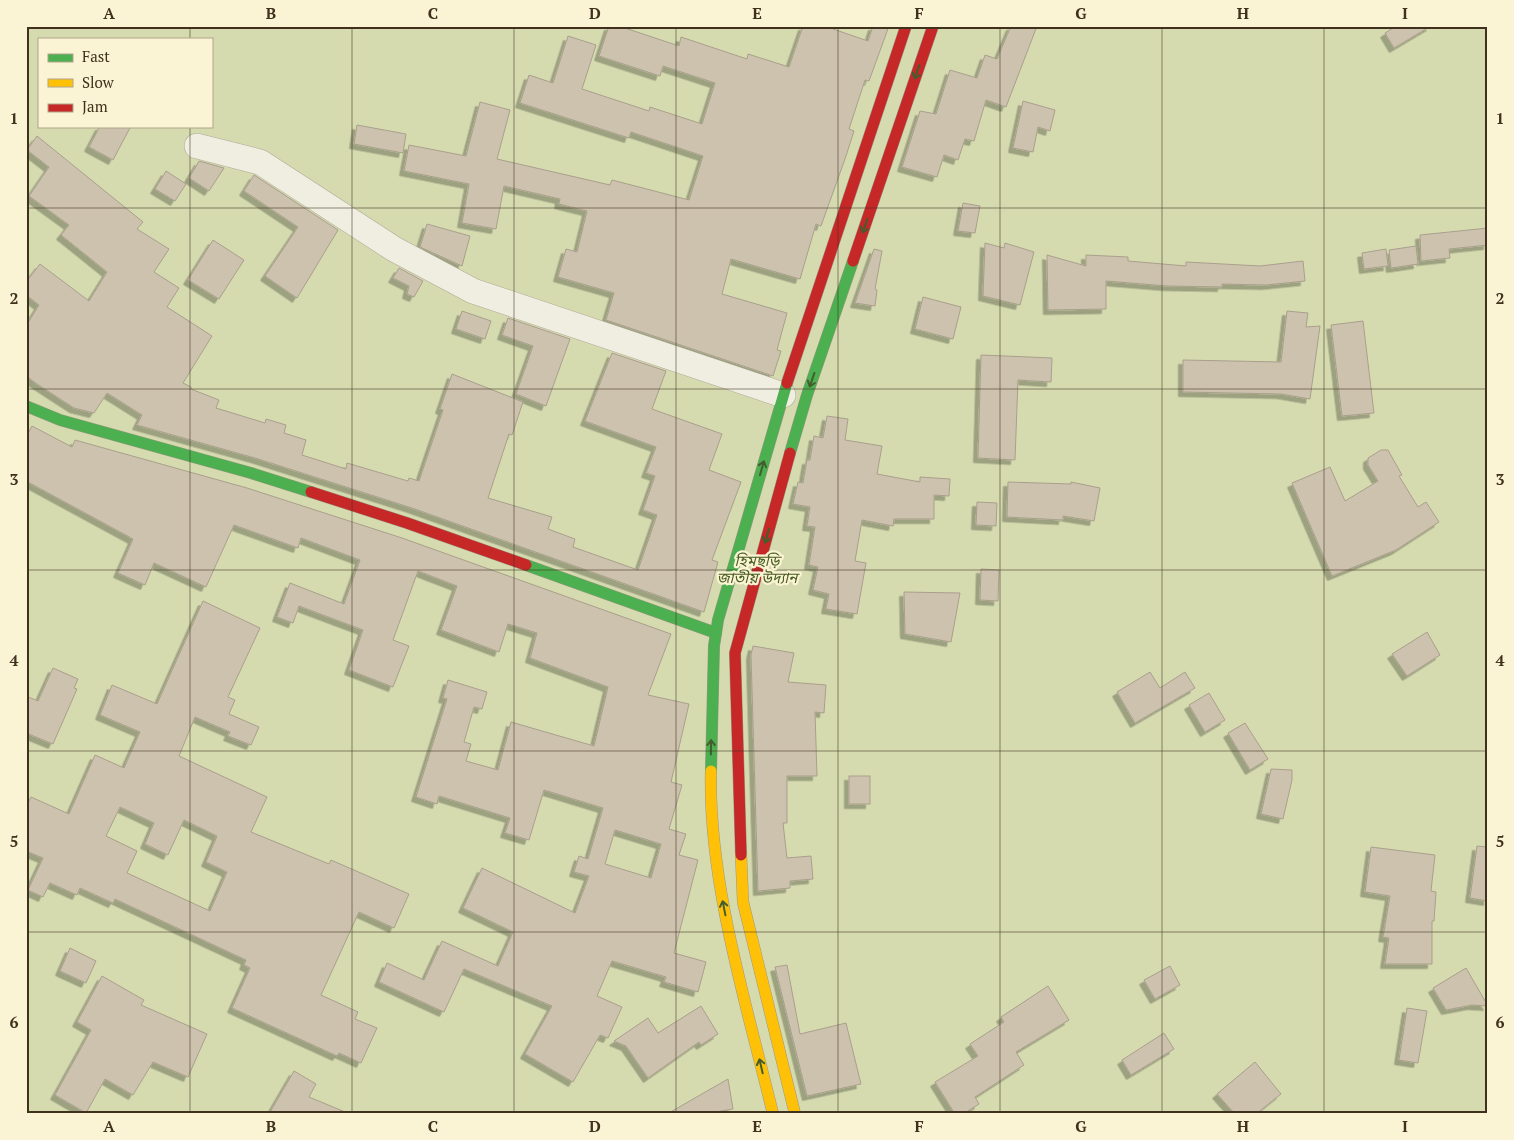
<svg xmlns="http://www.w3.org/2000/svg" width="1514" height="1140" font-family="'PT Serif','Noto Sans Bengali',serif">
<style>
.green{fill:#d5dbaf;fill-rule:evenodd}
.building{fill:#ccc2ae;stroke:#a99f8c;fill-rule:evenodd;filter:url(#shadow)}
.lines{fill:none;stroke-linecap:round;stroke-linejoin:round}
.street-casing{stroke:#aea897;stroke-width:26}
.fast-casing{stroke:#9d9786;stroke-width:12}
.slow-casing{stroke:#9d9786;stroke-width:12}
.jam-casing{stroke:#9d9786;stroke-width:12}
.street{stroke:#f0ede1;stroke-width:25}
.fast{stroke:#4caf50;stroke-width:11}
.slow{stroke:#ffc107;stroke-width:11}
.jam{stroke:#c62828;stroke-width:11}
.oneway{stroke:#445d2f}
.grid{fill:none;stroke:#3f311d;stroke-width:1;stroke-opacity:0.55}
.labels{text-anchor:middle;stroke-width:4.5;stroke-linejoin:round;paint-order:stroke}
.park-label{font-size:15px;font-style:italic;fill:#475e21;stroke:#faf3d4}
.neatline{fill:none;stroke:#3f311d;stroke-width:2}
.grid-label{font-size:16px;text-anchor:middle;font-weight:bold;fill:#3f311d}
</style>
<defs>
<filter id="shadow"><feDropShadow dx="-4.5" dy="4.5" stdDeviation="0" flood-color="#0004"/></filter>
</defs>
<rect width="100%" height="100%" fill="#e8e4ce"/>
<path class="green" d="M26 26H1488V1114H26ZM39 39H211V126H39Z"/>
<g class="building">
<polygon points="609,26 619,26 679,46 681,37 747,59 748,54 789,67 803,26 834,26 833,29 868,41 873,26 889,26 869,81 865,80 849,129 854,131 846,156 821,226 816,224 800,279 731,259 722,294 787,313 777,350 781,351 773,376 606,320 614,293 558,277 566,249 577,252 587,211 559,204 560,199 504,186 496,229 462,223 469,184 404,171 409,145 466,156 480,102 510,110 497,159 610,185 612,180 689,200 703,156 631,132 629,138 520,103 529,75 553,83 568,36 596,45 582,89 649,111 650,107 702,124 715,83 663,66 660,76 599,56"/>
<polygon points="1011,26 1037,26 1006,107 986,100 974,141 965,139 958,160 944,155 937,177 902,167 920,111 936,114 950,70 977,78 985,55 997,59"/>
<polygon points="1396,26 1431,26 1394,48 1385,33"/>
<polygon points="1023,101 1055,110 1050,131 1038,127 1033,152 1013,148"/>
<polygon points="357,125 406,134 403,153 354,144"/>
<polygon points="100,126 131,126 113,160 89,147"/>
<polygon points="37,136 143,222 137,229 169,249 154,272 179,288 167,307 212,336 183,383 191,387 191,389 219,400 216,408 265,423 266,419 286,425 284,433 306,440 302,455 346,469 347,463 408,481 409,478 419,481 443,410 440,409 452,374 523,402 512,435 509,434 488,498 552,517 548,529 575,539 573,547 638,570 657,515 643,510 655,476 646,473 656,447 585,421 612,353 666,371 652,409 722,434 709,470 741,482 712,560 718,562 704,612 412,508 255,458 137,425 142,415 107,393 94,413 74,408 37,384 26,376 26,326 39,305 26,295 26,282 40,264 89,301 107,272 61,235 69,225 29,196 49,167 27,150"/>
<polygon points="199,161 224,168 209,191 189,178"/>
<polygon points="166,171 186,184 175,201 155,189"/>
<polygon points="254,175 338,230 297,298 265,276 298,227 244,191"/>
<polygon points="963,203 980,206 975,233 958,231"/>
<polygon points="427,224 470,236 462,266 420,247"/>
<polygon points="1488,228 1488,245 1449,249 1450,258 1421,261 1420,235"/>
<polygon points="213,240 244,260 219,299 188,280"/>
<polygon points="985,243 1004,248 1005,243 1034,252 1020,305 983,296"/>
<polygon points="1416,246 1418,264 1391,268 1389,250"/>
<polygon points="874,249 882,251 875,289 877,290 875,306 855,303"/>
<polygon points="1386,249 1388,266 1364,269 1362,253"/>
<polygon points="1047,255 1086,266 1086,255 1128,257 1128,261 1186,266 1186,262 1260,266 1303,261 1305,281 1266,285 1222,284 1222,287 1168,286 1106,281 1106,309 1048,310"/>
<polygon points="399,268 423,281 414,297 407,294 409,286 393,278"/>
<polygon points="923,297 961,307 953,339 915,329"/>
<polygon points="462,311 491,321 485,339 456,329"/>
<polygon points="1287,311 1308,313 1306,327 1320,326 1310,399 1281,394 1183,392 1183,360 1281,362"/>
<polygon points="508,318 570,339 546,406 516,394 533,346 502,335"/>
<polygon points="1363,321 1374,413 1342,416 1331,325"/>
<polygon points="981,355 1052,358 1051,382 1018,380 1015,460 978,458"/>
<polygon points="827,416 848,419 845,440 882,446 877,474 920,482 920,477 950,479 949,496 934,495 934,519 894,519 893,526 862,520 855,561 866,563 857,614 826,609 829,594 813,590 818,567 809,565 815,527 807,526 810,507 793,504 798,482 803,483 807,460 810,460 814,436 823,438"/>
<path d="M32 426 72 447 75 440 247 488 402 538 671 634 648 695 689 704 671 782 682 785 669 829 686 834 679 855 698 860 674 953 706 962 698 992 664 982 666 977 612 961 597 996 622 1007 608 1038 600 1035 573 1082 525 1054 552 1006 464 969 444 1012 379 982 387 963 424 980 442 941 498 966 513 932 463 908 482 868 575 913 589 876 574 872 579 856 588 859 603 808 544 790 529 840 505 833 510 818 439 796 437 804 416 797 447 699 443 698 448 680 487 692 482 709 474 707 464 742 471 744 466 761 498 770 511 722 594 746 608 687 530 658 537 633 508 624 499 652 441 630 457 586 418 571 393 640 409 646 393 687 349 670 363 630 299 606 293 623 277 617 290 583 344 604 360 560 301 538 298 548 234 525 206 587 154 563 145 585 118 573 133 539 26 481V437ZM615 830 661 844 651 878 605 864Z"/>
<polygon points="1381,450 1388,450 1402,475 1399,476 1418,507 1426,502 1439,522 1396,550 1332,576 1292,483 1330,467 1345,501 1378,481 1368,465 1368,458"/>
<polygon points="1008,482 1071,484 1071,482 1100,488 1094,521 1063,516 1063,520 1007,517"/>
<polygon points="977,502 997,503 996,526 976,525"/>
<polygon points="981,569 999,570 998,601 980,600"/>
<polygon points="904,592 960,593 951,642 905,634"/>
<path d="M203 601 260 628 228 697 235 700 229 714 259 727 251 745 228 736 230 732 195 717 179 756 267 797 251 832 329 864 331 860 409 894 394 928 359 912 321 995 358 1012 355 1019 377 1028 361 1063 339 1053 337 1056 232 1008 250 968 244 965 246 960 115 899 113 903 80 888 77 895 50 883 43 897 28 890 43 858 26 851V807L31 797 69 814 95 755 124 768 140 732 100 715 112 685 157 704ZM120 807 154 823 145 844 168 855 184 820 217 836 206 862 227 872 210 911 127 873 137 851 106 836Z"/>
<polygon points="1427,632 1440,655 1407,676 1392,654"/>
<polygon points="753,646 794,653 788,682 826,685 824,713 815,712 817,776 787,776 787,823 783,823 787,858 811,856 813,879 790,881 790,888 758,891 751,655"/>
<polygon points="53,668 78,679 74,688 77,689 53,744 26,733 26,696 38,701"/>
<polygon points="1150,672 1160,688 1185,672 1195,688 1135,723 1117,692"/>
<polygon points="1209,693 1225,720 1205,732 1189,705"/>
<polygon points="1245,723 1268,759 1250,770 1228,733"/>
<polygon points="1271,769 1292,770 1292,780 1283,819 1261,814"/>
<rect x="849" y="776" width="21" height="28"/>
<polygon points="1477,846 1488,847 1488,901 1470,898"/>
<polygon points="1371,847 1435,855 1431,891 1436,892 1434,921 1432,921 1432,964 1385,964 1389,938 1383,937 1390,896 1365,892"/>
<polygon points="70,948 96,961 86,983 60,971"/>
<polygon points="787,965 800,1034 846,1023 861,1084 807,1096 775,967"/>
<polygon points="1170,966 1180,985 1155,999 1144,980"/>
<polygon points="1466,968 1488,1006 1472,1005 1446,1010 1433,988"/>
<polygon points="102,976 144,1000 141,1005 207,1034 188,1077 153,1062 133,1095 105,1079 86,1113 55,1095 91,1030 77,1022"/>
<polygon points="1048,986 1069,1020 1016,1052 1024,1065 975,1097 979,1104 963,1114 955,1114 935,1082 978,1056 970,1044 1004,1022 1001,1017"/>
<polygon points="701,1006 718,1034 701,1045 699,1042 648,1078 626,1046 614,1041 648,1018 658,1033"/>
<polygon points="1407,1008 1427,1011 1418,1063 1399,1060"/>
<polygon points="1164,1033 1174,1049 1131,1075 1122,1060"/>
<polygon points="1255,1062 1281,1094 1256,1114 1235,1114 1217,1094"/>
<polygon points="294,1071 316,1084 309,1097 350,1114 269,1114"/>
<polygon points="728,1079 733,1109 704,1114 667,1114"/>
</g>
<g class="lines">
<defs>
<polyline id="street" points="197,146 260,162 394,249 473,291 783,395"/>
<g id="fast">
<polyline points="26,406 60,420 251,473 311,492"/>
<polyline points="790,453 807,395 853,261"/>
<polyline points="526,565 716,633"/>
<polyline points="711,771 714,646 718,620 787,383"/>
</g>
<g id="slow">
<path d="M711 771C708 882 747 1006 773 1114"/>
<polyline points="741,855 743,902 795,1114"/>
</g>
<g id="jam">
<polyline points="853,261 933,26"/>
<polyline points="787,383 906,26"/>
<polyline points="311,492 407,523 526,565"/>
<polyline points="741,855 735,653 790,453"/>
</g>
</defs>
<use href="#street" class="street-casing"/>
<use href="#fast" class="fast-casing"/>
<use href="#slow" class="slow-casing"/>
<use href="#jam" class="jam-casing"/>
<use href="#street" class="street"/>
<use href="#fast" class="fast"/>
<use href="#slow" class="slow"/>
<use href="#jam" class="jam"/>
</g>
<defs><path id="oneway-shaft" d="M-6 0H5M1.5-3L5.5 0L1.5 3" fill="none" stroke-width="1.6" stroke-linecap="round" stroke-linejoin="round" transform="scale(1.25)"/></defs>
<g class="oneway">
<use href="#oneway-shaft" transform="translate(917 72) rotate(109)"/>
<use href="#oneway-shaft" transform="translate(865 226) rotate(109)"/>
<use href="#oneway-shaft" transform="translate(812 380) rotate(109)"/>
<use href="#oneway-shaft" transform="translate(762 468) rotate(-74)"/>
<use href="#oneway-shaft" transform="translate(767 536) rotate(106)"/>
<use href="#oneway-shaft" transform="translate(711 747) rotate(-89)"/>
<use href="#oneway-shaft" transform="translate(724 908) rotate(-101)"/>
<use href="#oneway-shaft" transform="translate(761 1066) rotate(-103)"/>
</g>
<path class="grid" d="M190 26V39M352 26V1114M514 26V1114M676 26V1114M838 26V1114M1000 26V1114M1162 26V1114M1324 26V1114M190 126V1114M26 208H1488M26 389H1488M26 570H1488M26 751H1488M26 932H1488"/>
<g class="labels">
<g class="park-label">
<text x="757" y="566">হিমছড়ি<tspan x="757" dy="17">জাতীয় উদ্যান</tspan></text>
</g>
</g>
<rect width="1514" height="1140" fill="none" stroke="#faf3d4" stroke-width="55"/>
<rect x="38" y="38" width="175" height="90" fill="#faf3d4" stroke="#afa58b"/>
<rect x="48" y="54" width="25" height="8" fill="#4caf50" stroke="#afa58b"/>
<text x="82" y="62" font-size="15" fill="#3f311d">Fast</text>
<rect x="48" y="79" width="25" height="8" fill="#ffc107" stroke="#afa58b"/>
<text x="82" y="88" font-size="15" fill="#3f311d">Slow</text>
<rect x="48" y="104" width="25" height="8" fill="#c62828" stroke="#afa58b"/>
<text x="82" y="112" font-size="15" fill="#3f311d">Jam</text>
<rect x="28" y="28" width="1458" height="1084" class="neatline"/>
<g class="grid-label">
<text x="109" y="19">A</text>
<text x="271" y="19">B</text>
<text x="433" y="19">C</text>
<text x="595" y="19">D</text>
<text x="757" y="19">E</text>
<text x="919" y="19">F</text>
<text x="1081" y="19">G</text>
<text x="1243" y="19">H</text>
<text x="1405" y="19">I</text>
<text x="14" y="124">1</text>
<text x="1500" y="124">1</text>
<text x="14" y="304">2</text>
<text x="1500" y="304">2</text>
<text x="14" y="485">3</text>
<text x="1500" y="485">3</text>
<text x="14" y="666">4</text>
<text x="1500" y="666">4</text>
<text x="14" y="847">5</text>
<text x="1500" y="847">5</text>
<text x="14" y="1028">6</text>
<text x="1500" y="1028">6</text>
<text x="109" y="1132">A</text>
<text x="271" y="1132">B</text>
<text x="433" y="1132">C</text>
<text x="595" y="1132">D</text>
<text x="757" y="1132">E</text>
<text x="919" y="1132">F</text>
<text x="1081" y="1132">G</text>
<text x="1243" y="1132">H</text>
<text x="1405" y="1132">I</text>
</g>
</svg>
